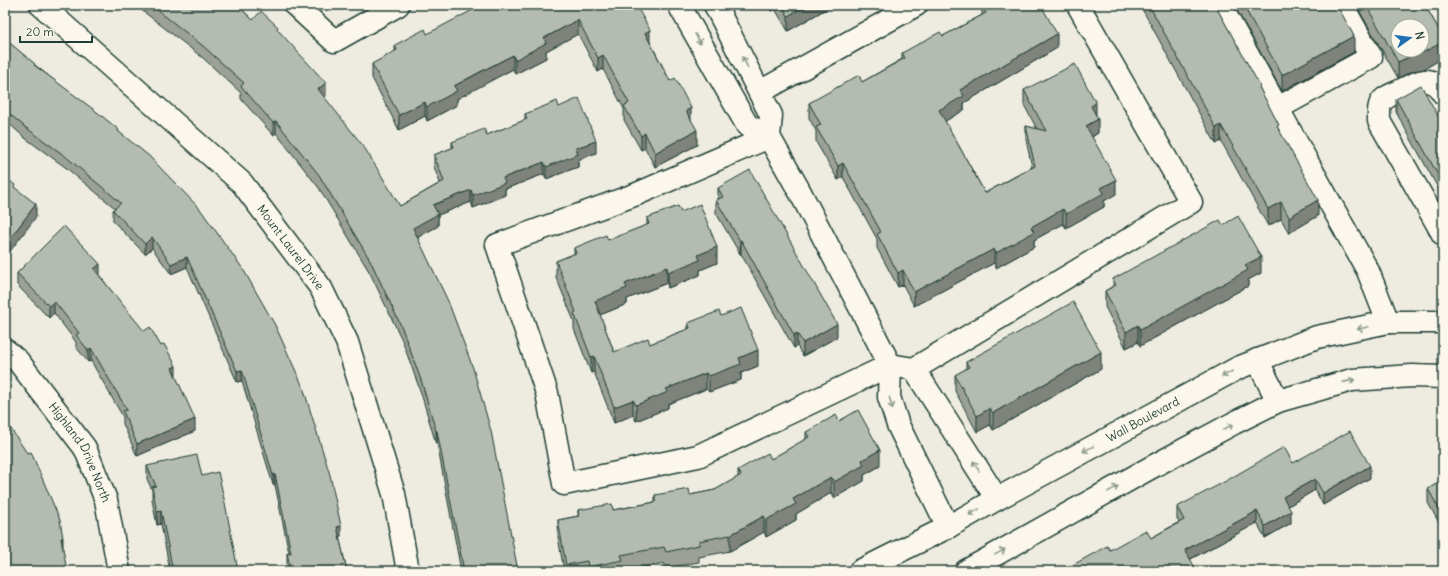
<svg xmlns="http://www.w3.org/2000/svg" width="1448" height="576" font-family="Delius,sans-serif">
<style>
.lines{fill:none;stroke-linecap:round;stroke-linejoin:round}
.minor-casing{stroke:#1f3d34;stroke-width:25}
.minor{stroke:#fbf7ec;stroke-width:22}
.wall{fill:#9ba197;stroke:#1f3d34}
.shaded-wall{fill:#7e837b;stroke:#1f3d34}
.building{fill:#b4bbb0;stroke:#1f3d34;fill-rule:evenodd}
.oneway{stroke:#8d9a90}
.labels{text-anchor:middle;stroke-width:3;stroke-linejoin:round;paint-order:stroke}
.street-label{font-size:12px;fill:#1f3d34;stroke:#fbf7ec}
</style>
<rect width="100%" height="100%" fill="#eeece1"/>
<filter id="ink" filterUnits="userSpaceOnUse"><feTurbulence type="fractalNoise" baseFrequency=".025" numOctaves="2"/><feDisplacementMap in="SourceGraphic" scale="8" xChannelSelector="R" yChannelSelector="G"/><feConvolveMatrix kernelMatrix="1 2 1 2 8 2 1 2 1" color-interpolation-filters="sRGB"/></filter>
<g filter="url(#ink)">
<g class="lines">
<defs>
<g id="minor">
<path id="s1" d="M41 5 242 183 321 288 347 342 394 494 408 571"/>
<polyline points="295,5 334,41 398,5"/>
<polyline points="679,5 747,125 769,137 800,192 890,365 889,397 898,425 948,527"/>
<polyline points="715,5 771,115 769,137"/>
<polyline points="1220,5 1368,271 1388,322"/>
<polyline points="760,92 916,5"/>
<path d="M1443 93C1431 73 1417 82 1400 91 1395 93 1387 96 1383 100 1378 105 1379 114 1379 121L1443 234"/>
<polyline points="1278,108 1371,57 1342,5"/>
<polyline points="769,137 637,194 497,245 547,393 564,484 698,456 890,365 914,369 997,499"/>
<path id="s2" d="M5 350 18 361 85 448 106 500 119 571"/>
<polyline points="1257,360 1278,401"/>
<polyline points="914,369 1191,202 1078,5"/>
<path id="s3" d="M860 571 948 527 997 499 1238 368 1317 337 1388 322H1443"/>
<polyline points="966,571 1150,468 1234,423 1278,401 1352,380 1412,376 1443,377"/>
</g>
</defs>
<use href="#minor" class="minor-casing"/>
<use href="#minor" class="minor"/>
</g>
<g class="wall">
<polygon points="135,5 237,5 253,20 278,30 326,96 324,97 400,206 440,183 434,167 434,155 452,148 452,142 487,135 525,120 525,114 559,107 596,153 578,160 578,167 546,179 544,174 505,189 505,195 473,208 471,202 438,215 438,226 418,237 518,571 461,571 437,443 436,444 421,393 402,340 370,273 319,188 276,133 273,135 241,99 241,93 203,58"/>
<polygon points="636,5 650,42 691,121 697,145 655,167 645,148 641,150 624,120 624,109 603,69 598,72 578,34 546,51 546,58 515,74 513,69 480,86 457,99 457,105 427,121 425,116 399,130 372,78 372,64 395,52 395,45 427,34"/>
<polygon points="767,5 833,5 788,31 775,9 771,11"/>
<polygon points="1140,5 1215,5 1260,89 1318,216 1289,233 1281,219 1268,226 1221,141 1216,144"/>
<polygon points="1234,5 1337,5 1354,52 1282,91"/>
<polygon points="1356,5 1425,5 1443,37 1443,58 1424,69 1413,71 1398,78"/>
<polygon points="982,6 1057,48 964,103 964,110 945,121 985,193 1032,167 1026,140 1026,126 1037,129 1024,105 1024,90 1096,115 1098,133 1092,137 1116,194 1104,201 1104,207 1082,219 1066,228 1063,224 1034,240 1034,247 996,268 994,263 914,306 903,285 898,287 877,248 877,239 843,177 838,180 816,142 816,131 809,118 809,103 862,82 902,59 902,53 943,36 982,15"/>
<polygon points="5,39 35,65 119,132 341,536 339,536 347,571 289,571 287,564 287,553 289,553 275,485 273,485 242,381 237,382 187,267 171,274 152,248 145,254 113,221 113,210 115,208 65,167 25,138 5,120"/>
<polygon points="1396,99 1443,125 1443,197 1396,112"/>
<polygon points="718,188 837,337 803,356 797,346 794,348 741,254 740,254 716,213 716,200 718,199"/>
<polygon points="681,212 717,263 700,270 700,275 668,288 667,283 627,299 627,304 600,315 614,352 650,344 688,329 688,323 721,316 758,366 741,373 741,380 709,392 706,389 668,404 668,408 636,421 633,415 614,423 594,372 591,373 574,329 574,321 556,277 556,261 574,254 574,248 608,240 647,225 647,218"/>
<polygon points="1223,225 1261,273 1248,280 1248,286 1140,346 1138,342 1126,348 1105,307 1105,291 1113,286 1113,279"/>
<polygon points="17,273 100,276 176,377 195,431 137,456 123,424 123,417 91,361 88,362 76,347 76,342 54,313 49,318 17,285"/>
<polygon points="966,362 1101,369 993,430 990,425 977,432 955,391 955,375 966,369"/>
<polygon points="839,421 880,466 864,475 864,481 834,498 831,493 796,514 796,520 766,537 764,532 730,551 699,557 699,562 666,568 664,563 623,571 564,571 558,537 558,520 578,516 578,510 613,510 655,502 655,495 690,495 715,490 738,477 738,470 771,459 806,439 806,432"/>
<polygon points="1293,463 1370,478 1323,505 1315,490 1288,506 1291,523 1265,538 1257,523 1191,559 1110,550 1151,538 1179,522 1177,519 1177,507"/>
<polygon points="147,466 202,476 238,571 170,571 161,524 157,525 152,500 152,490 147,479"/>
<polygon points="1443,480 1443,530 1428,503 1428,489"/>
</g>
<g class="shaded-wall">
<polygon points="771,5 775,5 775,9 771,11"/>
<polygon points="807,5 833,5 788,31 788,16"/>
<polygon points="578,20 578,34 546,51 546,58 515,74 515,60 544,38"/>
<polygon points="650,30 650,44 645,33"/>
<polygon points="1057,34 1057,48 964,103 964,110 939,125 939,110 960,90"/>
<polygon points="1354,36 1354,52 1282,91 1282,75"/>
<polygon points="1443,42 1443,58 1424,69 1413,71 1398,78 1398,62"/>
<polygon points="513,55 513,69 457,99 457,105 427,121 427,107 454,86"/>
<polygon points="603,55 603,69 598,72 598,58"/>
<polygon points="326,83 326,96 318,101 318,89"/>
<polygon points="425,102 425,116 399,130 399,115"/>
<polygon points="1096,103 1096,117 1091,106"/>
<polygon points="691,108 691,122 686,111"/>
<polygon points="1098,119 1098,133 1086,140 1086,126"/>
<polygon points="276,121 276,133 273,135 273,123"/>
<polygon points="1221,125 1221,141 1216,144 1216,128"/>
<polygon points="697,130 697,145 655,167 655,153"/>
<polygon points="645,133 645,148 641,150 641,136"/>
<polygon points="596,141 596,153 578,160 578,167 546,179 546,167 576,148"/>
<polygon points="544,162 544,174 505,189 505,195 473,208 473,195 503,178"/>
<polygon points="843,163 843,177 838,180 838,166"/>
<polygon points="1116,180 1116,194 1104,201 1104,207 1066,228 1066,214 1101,188"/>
<polygon points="471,190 471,202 438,215 438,226 413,240 413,228 433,205"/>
<polygon points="1318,200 1318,216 1289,233 1289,217"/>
<polygon points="1281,202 1281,219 1268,226 1268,209"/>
<polygon points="36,204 36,217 5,258 5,245"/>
<polygon points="1063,209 1063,224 1034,240 1034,247 996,268 996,253 1031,227"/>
<polygon points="152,237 152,248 145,254 145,244"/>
<polygon points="741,240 741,254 740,254 740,241"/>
<polygon points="717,247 717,263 700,270 700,275 668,288 668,272 698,255"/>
<polygon points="994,249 994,263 914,306 914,292"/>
<polygon points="187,257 187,267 171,274 171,264"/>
<polygon points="1261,257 1261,273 1248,280 1248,286 1140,346 1140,330 1245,265"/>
<polygon points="100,264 100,276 94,269"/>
<polygon points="667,267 667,283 627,299 627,304 595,317 595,301 625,284"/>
<polygon points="903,270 903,285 898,287 898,273"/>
<polygon points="54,301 54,313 49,318 49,306"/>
<polygon points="837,324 837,337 803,356 803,343"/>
<polygon points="1138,325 1138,342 1126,348 1126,332"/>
<polygon points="797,333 797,346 794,348 794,335"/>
<polygon points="91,348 91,361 88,362 88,350"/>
<polygon points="758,350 758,366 741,373 741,380 709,392 709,376 739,358"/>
<polygon points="1101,352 1101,369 993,430 993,413"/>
<polygon points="594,356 594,372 591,373 591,357"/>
<polygon points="176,366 176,378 172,368"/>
<polygon points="242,370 242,381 237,382 237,371"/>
<polygon points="706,373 706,389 668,404 668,408 636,421 636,405 666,389"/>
<polygon points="633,400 633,415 614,423 614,407"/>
<polygon points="990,408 990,425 977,432 977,416"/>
<polygon points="195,419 195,431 137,456 137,444"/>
<polygon points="436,431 437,431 437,443 436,444"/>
<polygon points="880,450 880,466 864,475 864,481 834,498 834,482 862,460"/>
<polygon points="1370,466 1370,478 1323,505 1323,493"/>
<polygon points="275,474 275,485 273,485 273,475"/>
<polygon points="831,477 831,493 796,514 796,520 766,537 766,520 793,499"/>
<polygon points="1315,479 1315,490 1283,509 1283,497"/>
<polygon points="161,511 161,524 157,525 157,512"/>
<polygon points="1257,511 1257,523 1185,562 1185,550"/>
<polygon points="1291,511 1291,523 1265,538 1265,526"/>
<polygon points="764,516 764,532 730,551 730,535"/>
<polygon points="341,526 341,536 337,537 337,527"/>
<polygon points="61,538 63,538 63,549 61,550"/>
</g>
<g class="building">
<polygon points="151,5 237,5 253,20 261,11 278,27 277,29 326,83 318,89 364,147 400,206 444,181 434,155 454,147 452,142 484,129 487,135 527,119 525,114 557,101 559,107 579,98 596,141 576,148 578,154 546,167 544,162 503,178 505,183 473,195 471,190 433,205 438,214 413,228 448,301 473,368 491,431 518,571 464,571 437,431 436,431 421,380 402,328 370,260 319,175 276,121 273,123 241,86 244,83 203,46"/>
<polygon points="482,5 636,5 650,30 645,33 670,81 675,78 691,108 686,111 697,130 655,153 645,133 641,136 624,106 629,103 603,55 598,58 578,20 544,38 546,43 515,60 513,55 480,72 454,86 457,91 427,107 425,102 399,115 372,64 397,50 395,45 425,29 427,34"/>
<polygon points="782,5 807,5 788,16"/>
<polygon points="984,5 1041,5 1057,34 960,90 964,96 939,110 985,193 1035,166 1026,126 1046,131 1024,90 1075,64 1096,103 1091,106 1098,119 1086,126 1116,180 1101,188 1104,193 1082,205 1066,214 1063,209 1031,227 1034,232 996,253 994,249 914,292 903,270 898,273 877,234 881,232 843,163 838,166 816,127 821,125 809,103 859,75 862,82 905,58 902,53 940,32 943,36 986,13 982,6"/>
<polygon points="1149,5 1215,5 1260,86 1259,87 1279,125 1277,126 1318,200 1289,217 1281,202 1268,209 1221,125 1216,128"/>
<polygon points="1243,5 1337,5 1354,36 1282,75"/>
<path d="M1366 5H1425L1443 37V42L1424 52 1413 55 1398 62ZM1398 26H1422V50H1398Z"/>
<polygon points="5,39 35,64 34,65 97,112 119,130 118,131 149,156 200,209 243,269 275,325 303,387 330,475 341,526 337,527 347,571 291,571 287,553 291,553 275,474 273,475 242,370 237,371 187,257 171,264 152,237 145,244 113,210 121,203 65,156 25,127 5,110"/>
<polygon points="1421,85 1443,125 1443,184 1396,99"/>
<polygon points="750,170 837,324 803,343 797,333 794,335 741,240 740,241 716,200 723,197 718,188"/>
<polygon points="5,177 15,185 14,187 36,204 5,245"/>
<polygon points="700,204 717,247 698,255 700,260 668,272 667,267 625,284 627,288 595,301 614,352 648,338 650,344 690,328 688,323 719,311 721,316 741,308 758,350 739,358 741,364 709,376 706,373 666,389 668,392 636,405 633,400 614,407 594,356 591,357 574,313 576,312 556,261 576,253 574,248 606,235 608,240 649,224 647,218 678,206 681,212"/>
<polygon points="1238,216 1261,257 1245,265 1248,270 1140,330 1138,325 1126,332 1105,291 1116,285 1113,279 1220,220 1223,225"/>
<polygon points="64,226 100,264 94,269 144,331 150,327 161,346 164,344 176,366 172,368 195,419 137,444 123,411 127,410 91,348 88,350 76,335 79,333 54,301 49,306 17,273"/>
<polygon points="1073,302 1101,352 993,413 990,408 977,416 955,375 969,367 966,362"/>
<polygon points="858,410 880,450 862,460 864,465 834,482 831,477 793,499 796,504 766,520 764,516 730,535 699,541 699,545 666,552 664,547 621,555 623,560 588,567 587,561 566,565 558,520 579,516 578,510 612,504 613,510 656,502 655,495 689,489 690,495 715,490 741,475 738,470 768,453 771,459 809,437 806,432 836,415 839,421"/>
<polygon points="5,420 27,453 31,452 60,520 63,538 61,538 67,571 5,571"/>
<polygon points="1350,431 1370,466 1323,493 1315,479 1283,497 1291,511 1265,526 1257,511 1185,550 1197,571 1062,571 1107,546 1110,550 1146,530 1151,538 1184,520 1177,507 1226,481 1284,447 1293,463"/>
<polygon points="197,455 202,476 218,472 225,503 238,571 173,571 161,511 157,512 152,487 156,486 147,466"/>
<polygon points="1443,480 1443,516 1428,489"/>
</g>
<defs><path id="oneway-shaft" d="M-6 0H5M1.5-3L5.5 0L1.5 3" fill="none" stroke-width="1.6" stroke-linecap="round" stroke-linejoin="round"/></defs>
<g class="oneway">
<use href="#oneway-shaft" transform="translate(698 39) rotate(60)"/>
<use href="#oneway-shaft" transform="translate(745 62) rotate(-117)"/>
<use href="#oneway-shaft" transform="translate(1363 328) rotate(168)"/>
<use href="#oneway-shaft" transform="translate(1227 374) rotate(152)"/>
<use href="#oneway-shaft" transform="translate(1349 381) rotate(-13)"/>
<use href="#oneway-shaft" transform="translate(891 403) rotate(74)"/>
<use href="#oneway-shaft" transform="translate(1228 427) rotate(-28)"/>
<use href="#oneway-shaft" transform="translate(1088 449) rotate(152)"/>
<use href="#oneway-shaft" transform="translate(976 466) rotate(-122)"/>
<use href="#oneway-shaft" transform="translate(1113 489) rotate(-29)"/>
<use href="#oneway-shaft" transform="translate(974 512) rotate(150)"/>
<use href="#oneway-shaft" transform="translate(1000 552) rotate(-29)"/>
</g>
</g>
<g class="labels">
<g class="street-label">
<text dy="4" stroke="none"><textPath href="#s1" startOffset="349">Mount Laurel Drive</textPath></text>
<text dy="4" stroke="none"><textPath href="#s3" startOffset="321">Wall Boulevard</textPath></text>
<text dy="4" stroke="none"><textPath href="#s2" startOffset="128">Highland Drive North</textPath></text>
</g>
</g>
<rect width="1448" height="576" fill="none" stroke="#fbf7ec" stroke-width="20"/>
<rect x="10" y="10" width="1428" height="556" fill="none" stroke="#1f3d34" stroke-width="1.5" filter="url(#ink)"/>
<g transform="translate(1410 38) rotate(76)"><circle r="19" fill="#fbf7ec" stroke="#a3ada2"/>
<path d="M0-3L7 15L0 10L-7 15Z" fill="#1f6fb2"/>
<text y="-6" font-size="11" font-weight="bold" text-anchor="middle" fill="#1f3d34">N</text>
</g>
<path d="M20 36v6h72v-6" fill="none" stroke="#1f3d34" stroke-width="2"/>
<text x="26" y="36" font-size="12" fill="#1f3d34" stroke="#fbf7ec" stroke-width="3" paint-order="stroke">20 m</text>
</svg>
